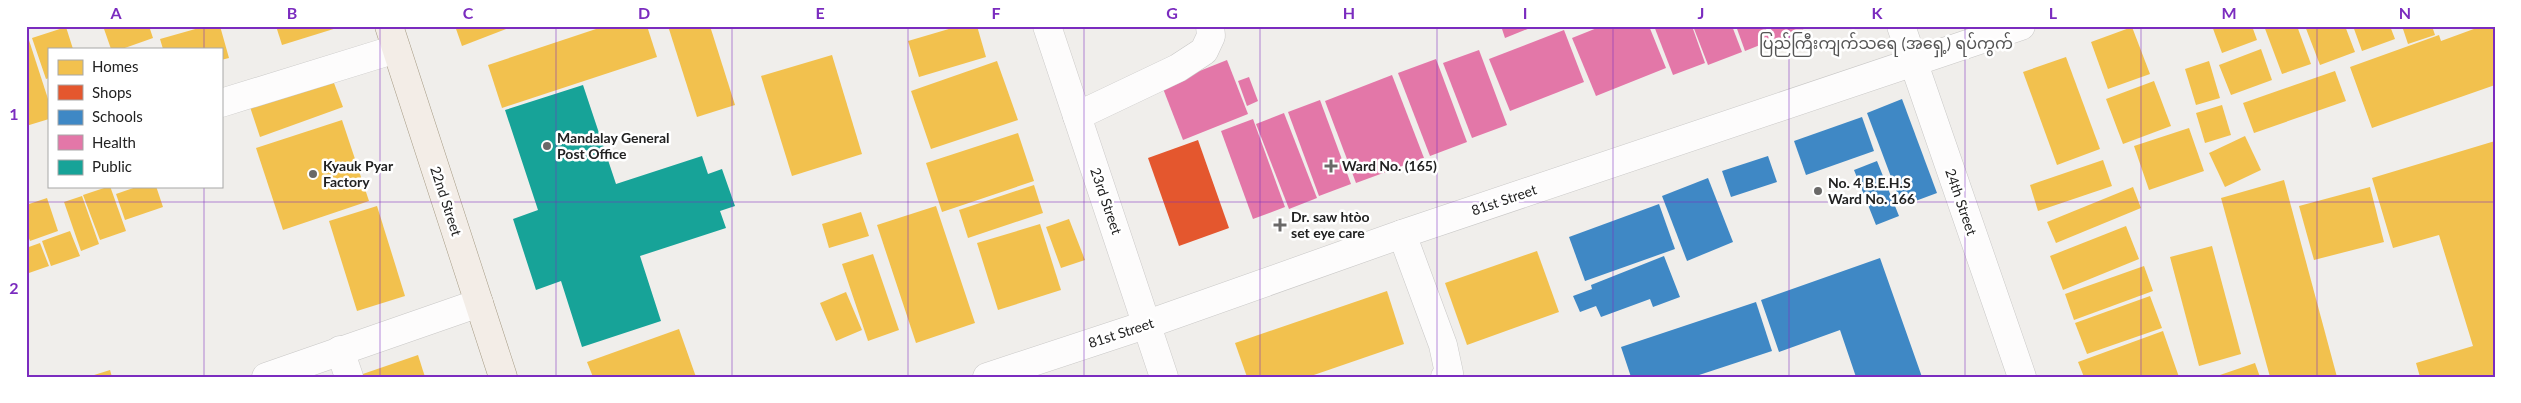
<svg xmlns="http://www.w3.org/2000/svg" width="2521" height="403" font-family="Lato,'Noto Sans Myanmar',sans-serif">
<style>
.homes{fill:#f2c14e}
.shops{fill:#e4572e}
.schools{fill:#3f88c5}
.health{fill:#e377a8}
.public{fill:#17a398}
.lines{fill:none;stroke-linecap:round;stroke-linejoin:round}
.minor-casing{stroke:#c9c8c7;stroke-width:29}
.major-casing{stroke:#a79c86;stroke-width:29}
.minor{stroke:#fdfcfc;stroke-width:28}
.major{stroke:#f3ede7;stroke-width:28}
.grid{fill:none;stroke:#7b2cbf;stroke-width:1;stroke-opacity:0.55}
.poi-dot{fill:#6a6968;stroke:#fff;stroke-width:2}
.labels{text-anchor:middle;stroke-width:5;stroke-linejoin:round;paint-order:stroke}
.poi-label{font-size:14px;font-weight:bold;fill:#222;stroke:#fff;text-anchor:start}
.street-label{font-size:14px;fill:#222;stroke:#fff}
.quarter-label{font-size:16px;fill:#555;stroke:#fff}
.neatline{fill:none;stroke:#7b2cbf;stroke-width:2}
.grid-label{font-size:16px;text-anchor:middle;font-weight:bold;fill:#7b2cbf}
</style>
<rect width="100%" height="100%" fill="#f0eeeb"/>
<g class="homes">
<polygon points="103,26 149,26 153,38 122,49 111,49"/>
<polygon points="206,26 220,26 229,58 221,60 221,49 163,49 160,39"/>
<polygon points="276,26 340,26 340,27 282,45"/>
<polygon points="455,26 514,26 462,46"/>
<polygon points="605,26 647,26 657,57 502,108 488,65"/>
<polygon points="668,26 710,26 735,105 697,117"/>
<polygon points="959,26 977,26 986,57 919,77 908,41"/>
<polygon points="2212,26 2252,26 2257,40 2222,53"/>
<polygon points="2264,26 2297,26 2311,64 2282,74"/>
<polygon points="2305,26 2345,26 2355,52 2320,65"/>
<polygon points="2353,26 2390,26 2395,39 2362,51"/>
<polygon points="2402,26 2432,26 2435,35 2408,44"/>
<polygon points="2482,26 2495,26 2495,85 2372,128 2350,67 2439,35 2441,41"/>
<polygon points="66,27 73,49 49,49 49,78 46,79 32,38"/>
<polygon points="2132,27 2150,74 2108,89 2091,42"/>
<polygon points="26,31 49,102 49,119 26,126"/>
<polygon points="2261,49 2272,80 2231,95 2219,65"/>
<polygon points="832,55 862,154 792,176 761,76"/>
<polygon points="2066,57 2100,149 2057,165 2023,72"/>
<polygon points="997,61 1018,120 931,149 911,91"/>
<polygon points="2209,61 2220,98 2196,105 2185,69"/>
<polygon points="2335,71 2346,101 2254,133 2243,103"/>
<polygon points="331,75 343,107 260,137 249,104"/>
<polygon points="2154,81 2171,126 2123,144 2106,99"/>
<polygon points="2222,105 2231,135 2205,143 2196,113"/>
<polygon points="342,120 369,201 283,230 256,148"/>
<polygon points="2189,128 2204,171 2149,190 2134,146"/>
<polygon points="1018,133 1034,181 942,212 926,163"/>
<polygon points="2245,136 2261,170 2225,187 2209,153"/>
<polygon points="2495,141 2495,377 2420,377 2416,363 2473,346 2439,235 2393,248 2372,178"/>
<polygon points="2103,160 2112,186 2038,211 2030,185"/>
<polygon points="2284,180 2337,377 2270,377 2221,198"/>
<polygon points="1034,185 1043,213 968,238 959,210"/>
<polygon points="110,186 126,231 100,240 83,195"/>
<polygon points="139,186 156,186 163,207 125,220 116,194"/>
<polygon points="2133,187 2141,208 2056,243 2047,222"/>
<polygon points="2370,187 2384,242 2314,260 2299,206"/>
<polygon points="82,196 99,244 81,251 64,202"/>
<polygon points="47,198 58,231 30,241 26,230 26,205"/>
<polygon points="377,206 405,296 357,311 329,221"/>
<polygon points="936,206 975,323 916,343 877,225"/>
<polygon points="861,212 869,236 829,248 822,224"/>
<polygon points="1069,219 1085,260 1061,268 1046,227"/>
<polygon points="1040,224 1061,290 998,310 977,243"/>
<polygon points="2126,226 2139,259 2063,290 2050,256"/>
<polygon points="70,231 80,256 51,266 42,241"/>
<polygon points="40,243 49,266 26,274 26,248"/>
<polygon points="2212,246 2241,354 2199,366 2170,257"/>
<polygon points="1537,251 1559,312 1467,345 1445,283"/>
<polygon points="873,254 899,330 868,341 842,264"/>
<polygon points="2144,266 2153,291 2074,320 2065,294"/>
<polygon points="1387,291 1404,344 1308,377 1247,377 1235,343"/>
<polygon points="846,292 862,330 836,341 820,303"/>
<polygon points="2150,296 2162,328 2087,354 2075,323"/>
<polygon points="679,329 696,377 593,377 587,362"/>
<polygon points="2163,331 2179,377 2084,377 2078,362"/>
<polygon points="418,355 425,377 357,377 357,376"/>
<polygon points="2255,363 2260,377 2220,377 2220,375"/>
<polygon points="110,370 112,377 91,377 91,376"/>
</g>
<polygon class="shops" points="1198,140 1229,228 1179,246 1148,158"/>
<g class="schools">
<polygon points="1902,99 1937,193 1902,206 1867,113"/>
<polygon points="1862,117 1874,151 1806,175 1794,141"/>
<polygon points="1768,156 1777,182 1731,197 1722,171"/>
<polygon points="1877,161 1899,216 1876,225 1854,170"/>
<polygon points="1708,178 1733,242 1687,261 1662,196"/>
<polygon points="1659,204 1675,249 1585,281 1569,237"/>
<polygon points="1664,256 1680,297 1653,307 1650,299 1601,317 1596,306 1580,312 1573,296 1592,289 1591,285"/>
<polygon points="1880,258 1922,377 1856,377 1840,330 1779,352 1761,300"/>
<polygon points="1756,302 1772,351 1693,377 1631,377 1621,347"/>
</g>
<g class="health">
<polygon points="1501,26 1535,26 1505,38"/>
<polygon points="1602,26 1649,26 1666,68 1596,96 1572,38"/>
<polygon points="1654,26 1692,26 1705,63 1673,75"/>
<polygon points="1693,26 1732,26 1742,52 1708,65"/>
<polygon points="1736,26 1765,26 1770,41 1745,51"/>
<polygon points="1770,26 1802,26 1804,32 1776,43"/>
<polygon points="1564,30 1584,82 1510,111 1489,59"/>
<polygon points="1479,50 1507,125 1472,138 1443,63"/>
<polygon points="1436,59 1467,142 1430,156 1398,73"/>
<polygon points="1227,60 1248,114 1183,140 1162,86"/>
<polygon points="1392,75 1424,158 1356,183 1325,101"/>
<polygon points="1249,77 1258,101 1247,106 1238,81"/>
<polygon points="1320,100 1351,184 1319,196 1288,112"/>
<polygon points="1284,113 1317,198 1289,209 1256,124"/>
<polygon points="1253,119 1285,207 1253,219 1221,131"/>
</g>
<polygon class="public" points="583,85 616,184 702,156 708,174 722,169 735,206 720,211 726,228 640,256 661,321 582,347 561,281 536,290 513,219 538,210 505,110"/>
<g class="lines">
<defs>
<g id="minor">
<polyline points="1047,26 1164,377"/>
<polyline points="1901,26 2022,377"/>
<polyline points="221,103 396,49"/>
<polyline points="1077,116 1178,68 1204,51 1211,36 1210,26"/>
<polyline points="1402,234 1443,345 1449,373 1445,377"/>
<polyline points="340,350 349,377"/>
<polyline points="266,377 479,303"/>
<polyline points="987,377 1148,324 1402,234 2021,26"/>
</g>
<polyline id="major" points="389,26 503,377"/>
</defs>
<use href="#minor" class="minor-casing"/>
<use href="#major" class="major-casing"/>
<use href="#minor" class="minor"/>
<use href="#major" class="major"/>
</g>
<path class="grid" d="M204 26V49M380 26V377M556 26V377M732 26V377M908 26V377M1084 26V377M1260 26V377M1437 26V377M1613 26V377M1789 26V377M1965 26V377M2141 26V377M2317 26V377M204 186V377M26 202H2495"/>
<g class="poi-dot">
<circle cx="547" cy="146" r="5"/>
<path d="M1328.5 158.5h5v5h5v5h-5v5h-5v-5h-5v-5h5z"/>
<circle cx="313" cy="174" r="5"/>
<circle cx="1818" cy="191" r="5"/>
<path d="M1277.5 217.5h5v5h5v5h-5v5h-5v-5h-5v-5h5z"/>
</g>
<g class="labels">
<g class="poi-label">
<text x="557" y="143">Mandalay General<tspan x="557" dy="16">Post Office</tspan></text>
<text x="323" y="171">Kyauk Pyar<tspan x="323" dy="16">Factory</tspan></text>
<text x="1342" y="171">Ward No. (165)</text>
<text x="1828" y="188">No. 4 B.E.H.S<tspan x="1828" dy="16">Ward No. 166</tspan></text>
<text x="1291" y="222">Dr. saw htòo<tspan x="1291" dy="16">set eye care</tspan></text>
</g>
<g class="street-label">
<text transform="translate(1504 200) rotate(-19)" y="5">81st Street</text>
<text transform="translate(446 201) rotate(72)" y="5">22nd Street</text>
<text transform="translate(1106 201) rotate(71)" y="5">23rd Street</text>
<text transform="translate(1961 202) rotate(71)" y="5">24th Street</text>
<text transform="translate(1121 333) rotate(-18)" y="5">81st Street</text>
</g>
<g class="quarter-label">
<text x="1886" y="49">ပြည်ကြီးကျက်သရေ (အရှေ့) ရပ်ကွက်</text>
</g>
</g>
<rect width="2521" height="403" fill="none" stroke="#ffffff" stroke-width="55"/>
<rect x="48" y="48" width="175" height="140" fill="#ffffff" stroke="#a7a7a7"/>
<rect x="58" y="60" width="25" height="15" fill="#f2c14e" stroke="#a7a7a7"/>
<text x="92" y="72" font-size="15" fill="#222222">Homes</text>
<rect x="58" y="85" width="25" height="15" fill="#e4572e" stroke="#a7a7a7"/>
<text x="92" y="98" font-size="15" fill="#222222">Shops</text>
<rect x="58" y="110" width="25" height="15" fill="#3f88c5" stroke="#a7a7a7"/>
<text x="92" y="122" font-size="15" fill="#222222">Schools</text>
<rect x="58" y="135" width="25" height="15" fill="#e377a8" stroke="#a7a7a7"/>
<text x="92" y="148" font-size="15" fill="#222222">Health</text>
<rect x="58" y="160" width="25" height="15" fill="#17a398" stroke="#a7a7a7"/>
<text x="92" y="172" font-size="15" fill="#222222">Public</text>
<rect x="28" y="28" width="2466" height="348" class="neatline"/>
<g class="grid-label">
<text x="116" y="19">A</text>
<text x="292" y="19">B</text>
<text x="468" y="19">C</text>
<text x="644" y="19">D</text>
<text x="820" y="19">E</text>
<text x="996" y="19">F</text>
<text x="1172" y="19">G</text>
<text x="1349" y="19">H</text>
<text x="1525" y="19">I</text>
<text x="1701" y="19">J</text>
<text x="1877" y="19">K</text>
<text x="2053" y="19">L</text>
<text x="2229" y="19">M</text>
<text x="2405" y="19">N</text>
<text x="14" y="120">1</text>
<text x="14" y="294">2</text>
</g>
</svg>
